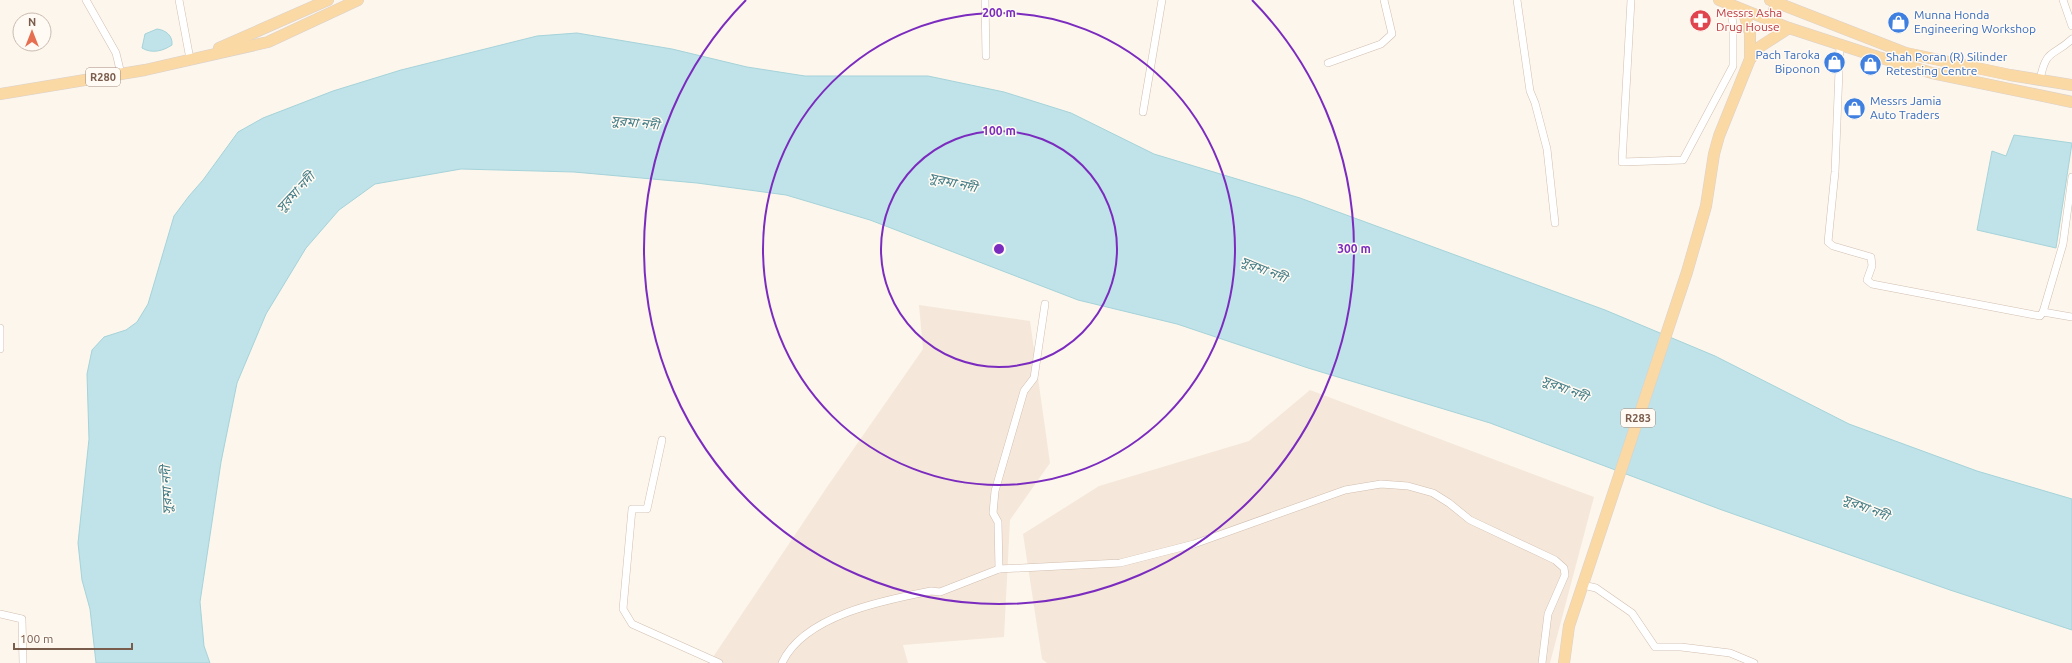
<svg xmlns="http://www.w3.org/2000/svg" width="2072" height="663" font-family="Ubuntu,'Noto Sans Bengali',sans-serif">
<style>
.residential{fill:#f5e8da}
.water{fill:#bfe3e8;stroke:#a5d3da}
.lines{fill:none;stroke-linecap:round;stroke-linejoin:round}
.street-casing{stroke:#d1beb0;stroke-width:8}
.primary-casing{stroke:#dad1cd;stroke-width:12}
.street{stroke:#fff;stroke-width:7}
.primary{stroke:#fbd9a5;stroke-width:11}
.ring{fill:none;stroke:#7b2cbf;stroke-width:2}
.labels{text-anchor:middle;stroke-width:3;stroke-linejoin:round;paint-order:stroke}
.shield{fill:#fffaf3;stroke:#a28b7f;stroke-width:1}
.shield-label{font-size:11px;font-weight:bold;fill:#7a5c4d}
.health-label{font-size:12px;fill:#be3a42;stroke:#fffaf3;text-anchor:start}
.shop-label{font-size:12px;fill:#366cbe;stroke:#fffaf3;text-anchor:start}
.water-label{font-size:13px;font-style:italic;fill:#437c86;stroke:#fffaf3}
.centre{fill:#7b2cbf;stroke:#fffaf3;stroke-width:2}
.ring-label{font-size:12px;text-anchor:middle;font-weight:bold;fill:#7b2cbf;stroke:#fffaf3;stroke-width:3;stroke-linejoin:round;paint-order:stroke}
</style>
<rect width="100%" height="100%" fill="#fdf6ec"/>
<g class="residential">
<polygon points="919,305 1030,321 1050,463 1010,520 1004,637 903,645 908,663 709,663 827,487 923,349"/>
<polygon points="1310,390 1594,497 1550,663 1047,663 1042,659 1023,534 1099,486 1249,441"/>
</g>
<g class="water">
<path d="M157 29C166 30 173 36 172 45 163 51 152 54 142 48L145 34Z"/>
<polygon points="577,33 672,49 747,67 805,76 928,76 1004,92 1071,113 1154,154 1300,198 1605,310 1715,356 1849,424 1977,471 2072,499 2072,630 1950,590 1722,510 1490,423 1308,368 1177,324 1078,300 870,220 786,195 697,183 574,172 461,169 375,184 339,210 306,248 266,314 237,383 221,462 200,602 204,646 210,663 96,663 90,609 82,580 78,543 89,439 87,374 92,350 104,337 126,330 137,322 148,304 174,216 189,196 203,180 238,132 263,118 333,91 401,70 537,36"/>
<polygon points="2014,135 2072,143 2056,248 1977,230 1992,151 2006,156"/>
</g>
<g class="lines">
<defs>
<g id="street">
<polyline points="86,0 116,53 121,74"/>
<polyline points="179,0 190,59"/>
<polyline points="985,0 986,56"/>
<polyline points="1517,0 1530,91 1535,103 1547,149 1555,223"/>
<polyline points="1631,0 1622,162 1683,160 1733,66 1733,24 1730,4"/>
<polyline points="2063,0 2072,26"/>
<polyline points="1840,45 1835,172 1828,242 1833,246 1871,257 1872,266 1867,280 1872,284 2040,316 2043,312 2063,244 2072,177"/>
<polyline points="1328,63 1381,44 1392,34 1384,0"/>
<path d="M2040 80C2046 48 2053 57 2072 39"/>
<polyline points="1143,112 1162,0"/>
<polyline points="2043,312 2072,317"/>
<polyline points="0,328 0,349"/>
<polyline points="662,440 647,509 632,509 623,609 632,624 719,663"/>
<polyline points="999,569 998,522 993,513 995,491 1024,391 1034,378 1045,304"/>
<polyline points="1583,585 1596,588 1632,613 1655,647 1681,647 1730,653 1754,663"/>
<polyline points="0,614 22,619 23,663"/>
<path d="M782 663C804 615 885 600 931 591L940 592 999 569 1120 563 1194 544 1345 490 1381 484 1408 486 1433 493 1449 503 1470 520 1555 560 1564 568 1565 575 1548 614 1542 663"/>
</g>
<g id="primary">
<polyline points="1719,0 1789,28 1878,57 1932,73 2072,102"/>
<polyline points="1770,0 1906,53 2010,75 2072,85"/>
<polyline points="1770,21 1777,2"/>
<polyline points="219,48 328,0"/>
<polyline points="1750,59 1761,46 1789,28"/>
<polyline points="0,94 145,70 268,42 358,0"/>
<polyline points="1564,663 1569,626 1687,272 1706,206 1714,154 1719,136 1750,59 1750,33 1743,10"/>
</g>
</defs>
<use href="#street" class="street-casing"/>
<use href="#primary" class="primary-casing"/>
<use href="#street" class="street"/>
<use href="#primary" class="primary"/>
</g>
<g class="ring">
<circle cx="999" cy="249" r="118"/>
<circle cx="999" cy="249" r="236"/>
<path d="M1252 0A355 355 0 1 1 746 0"/>
</g>
<defs>
<symbol id="pharmacy-disc" viewBox="-11 -11 22 22"><circle r="9.5" fill="#e0444e" stroke="#fffaf3"/><path d="M-2-6h4v4h4v4h-4v4h-4v-4h-4v-4h4Z" fill="#fff"/></symbol>
<symbol id="shop-disc" viewBox="-11 -11 22 22"><circle r="9.5" fill="#3f7fe0" stroke="#fffaf3"/><path d="M-5-2.5h2.3a2.7 3.5 0 0 1 5.4 0H5L5.5 6h-11ZM-1.5-2.5h3a1.5 2.3 0 0 0-3 0Z" fill="#fff"/></symbol>
</defs>
<g fill-rule="evenodd">
<use href="#pharmacy-disc" x="1688" y="8" width="25" height="25"/>
<use href="#shop-disc" x="1886" y="10" width="25" height="25"/>
<use href="#shop-disc" x="1822" y="50" width="25" height="25"/>
<use href="#shop-disc" x="1858" y="52" width="25" height="25"/>
<use href="#shop-disc" x="1842" y="96" width="25" height="25"/>
</g>
<g class="labels">
<g class="shield">
<rect x="86" y="68" width="34" height="18" rx="3"/>
<rect x="1621" y="409" width="34" height="18" rx="3"/>
</g>
<g class="shield-label">
<text x="103" y="81">R280</text>
<text x="1638" y="422">R283</text>
</g>
<g class="health-label">
<text x="1716" y="17">Messrs Asha<tspan x="1716" dy="14">Drug House</tspan></text>
</g>
<g class="shop-label">
<text x="1914" y="19">Munna Honda<tspan x="1914" dy="14">Engineering Workshop</tspan></text>
<text x="1820" y="59" text-anchor="end">Pach Taroka<tspan x="1820" dy="14">Biponon</tspan></text>
<text x="1886" y="61">Shah Poran (R) Silinder<tspan x="1886" dy="14">Retesting Centre</tspan></text>
<text x="1870" y="105">Messrs Jamia<tspan x="1870" dy="14">Auto Traders</tspan></text>
</g>
<g class="water-label">
<text transform="translate(635 122) rotate(6)" y="5">সুরমা নদী</text>
<text transform="translate(953 182) rotate(13)" y="5">সুরমা নদী</text>
<text transform="translate(295 192) rotate(-47)" y="5">সুরমা নদী</text>
<text transform="translate(1264 269) rotate(22)" y="5">সুরমা নদী</text>
<text transform="translate(1565 388) rotate(22)" y="5">সুরমা নদী</text>
<text transform="translate(166 490) rotate(-92)" y="5">সুরমা নদী</text>
<text transform="translate(1866 507) rotate(22)" y="5">সুরমা নদী</text>
</g>
</g>
<circle cx="999" cy="249" r="6" class="centre"/>
<g class="ring-label">
<text x="999" y="17">200 m</text>
<text x="999" y="135">100 m</text>
<text x="1354" y="253">300 m</text>
</g>
<g transform="translate(32 32)"><circle r="19" fill="#fffaf3" stroke="#cabbb1"/>
<path d="M0-3L7 15L0 10L-7 15Z" fill="#e76f51"/>
<text y="-6" font-size="11" font-weight="bold" text-anchor="middle" fill="#7a5c4d">N</text>
</g>
<path d="M14 643v6h118v-6" fill="none" stroke="#7a5c4d" stroke-width="2"/>
<text x="20" y="643" font-size="12" fill="#7a5c4d" stroke="#fffaf3" stroke-width="3" paint-order="stroke">100 m</text>
</svg>
